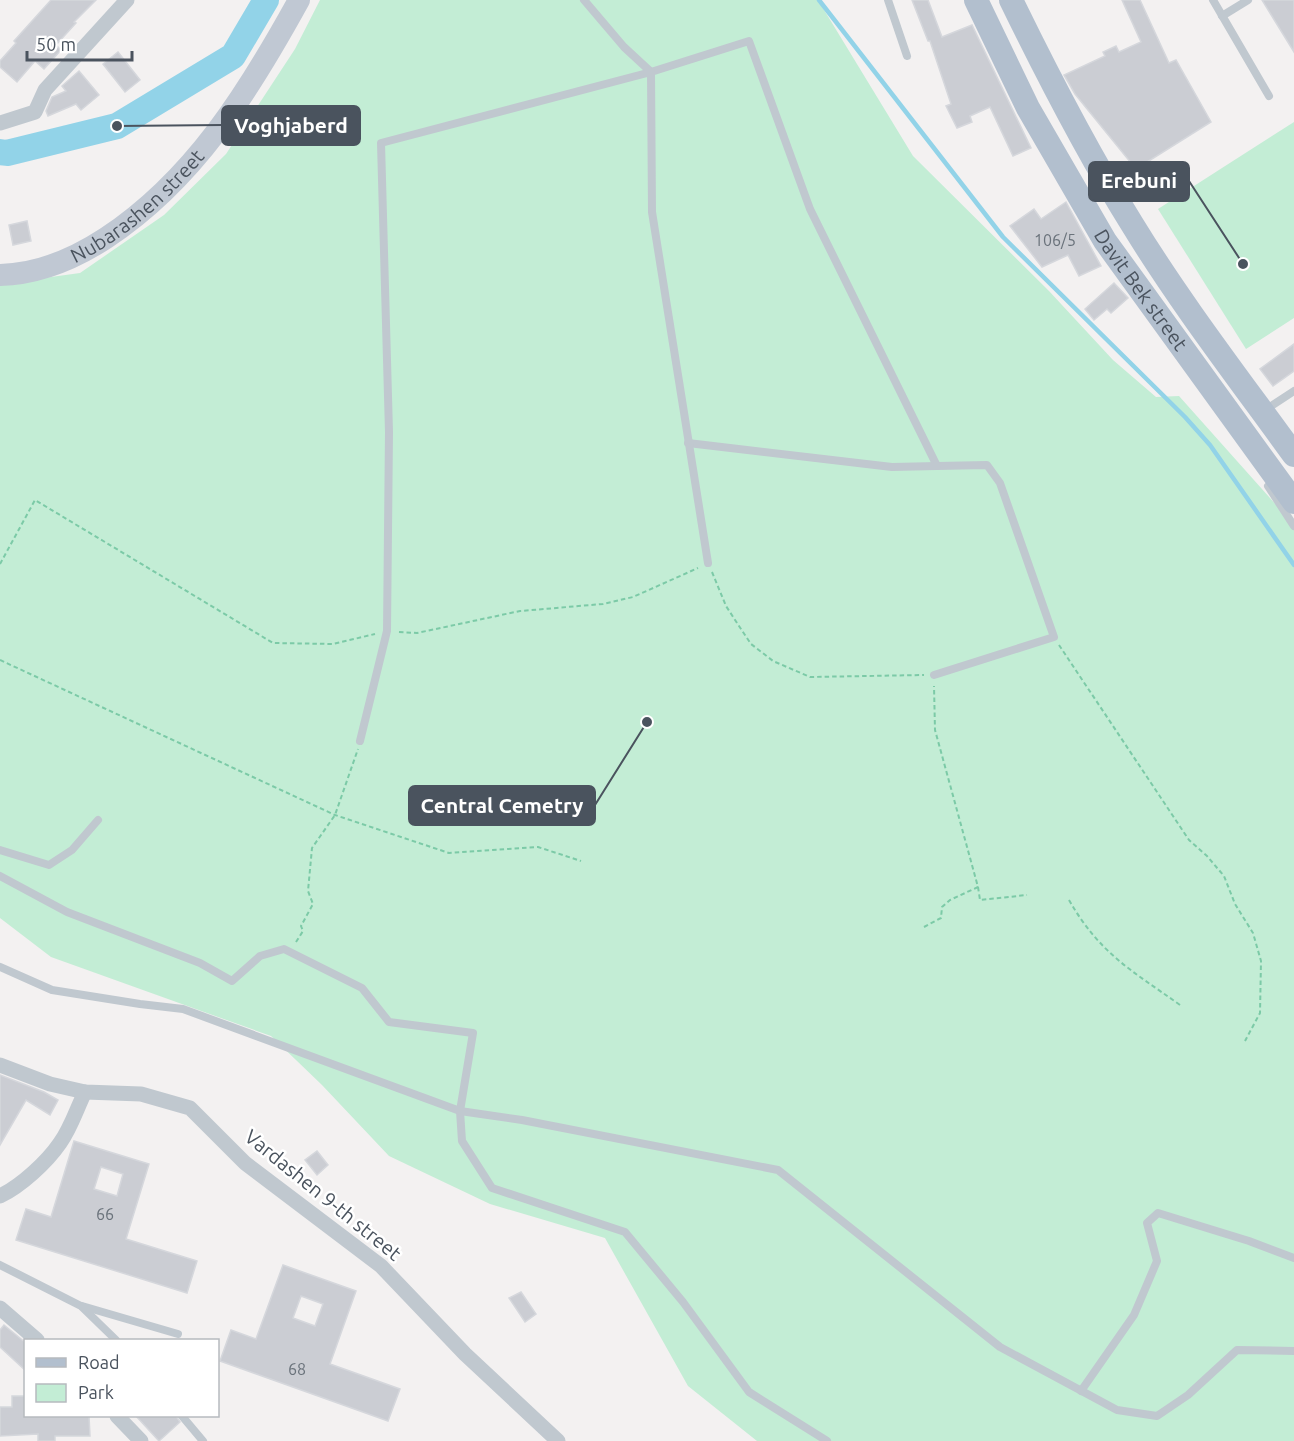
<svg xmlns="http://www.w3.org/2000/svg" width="1294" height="1441" font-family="Ubuntu,sans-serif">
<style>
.green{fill:#c3edd5}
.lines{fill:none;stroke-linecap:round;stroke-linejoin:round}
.stream{stroke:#92d3e8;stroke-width:4.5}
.river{stroke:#92d3e8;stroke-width:26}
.building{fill:#cbcdd3;stroke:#d5d7dc;stroke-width:1.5;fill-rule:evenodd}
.path{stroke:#7ccaa7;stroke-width:2;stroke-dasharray:4.5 3;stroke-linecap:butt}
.lane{stroke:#c0c8cf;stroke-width:8}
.street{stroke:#c0c8cf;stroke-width:15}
.secondary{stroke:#c0c8d3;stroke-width:22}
.primary{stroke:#b2bfce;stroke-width:24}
.labels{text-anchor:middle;stroke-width:5;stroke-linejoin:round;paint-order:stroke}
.number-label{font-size:16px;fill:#6a727b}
.street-label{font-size:20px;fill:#4a535e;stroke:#fff}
.leader{fill:none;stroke:#4a535e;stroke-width:2}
.callout-dot{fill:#4a535e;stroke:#fff;stroke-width:2}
.callout{fill:#4a535e;stroke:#4a535e;stroke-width:2}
.callout-label{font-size:21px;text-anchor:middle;font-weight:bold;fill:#fff}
</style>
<rect width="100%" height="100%" fill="#f3f1f1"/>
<g class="green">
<polygon points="320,0 818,0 913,156 1049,291 1113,360 1156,397 1179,396 1294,525 1294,1441 757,1441 688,1386 605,1238 490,1204 389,1156 322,1085 271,1036 51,957 0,918 0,284 80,273 164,215 226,154 295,49"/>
<polygon points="1294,122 1294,318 1246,349 1158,209"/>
</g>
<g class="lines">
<polyline class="stream" points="819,0 1003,237 1185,417 1210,445 1294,565"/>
<polyline class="river" points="0,152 7,153 117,126 233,56 266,0"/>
</g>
<g class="building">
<polygon points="51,0 96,0 74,22 76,23 56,45 61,50 44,69 35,61 17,82 0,67 0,61 16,43 14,41"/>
<polygon points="912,0 928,0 942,37 972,25 1031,148 1013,156 990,107 970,116 972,122 957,128 946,106 951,104 930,41 928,41"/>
<polygon points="1122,0 1140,0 1169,63 1176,60 1211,122 1136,169 1075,94 1064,75 1105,56 1103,52 1116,46 1119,52 1141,42"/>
<polygon points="1262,0 1294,0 1294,52"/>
<polygon points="118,52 140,80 125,92 103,64"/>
<polygon points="79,71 99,95 81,110 76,104 48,116 46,111 52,97 66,91 62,86"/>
<polygon points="1066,202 1101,266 1079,276 1068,255 1042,267 1010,226 1034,209 1041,219"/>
<polygon points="27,221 31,241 13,245 9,225"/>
<polygon points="1114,283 1128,298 1111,313 1107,309 1094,320 1085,309"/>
<polygon points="1294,344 1294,371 1273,386 1260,369"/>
<polygon points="0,1075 44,1092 58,1100 50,1115 26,1100 0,1145"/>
<path d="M74 1141 149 1164 126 1239 197 1261 187 1293 16 1240 26 1209 51 1217ZM101 1167 123 1174 117 1196 94 1189Z"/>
<polygon points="317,1151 328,1165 317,1175 305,1160"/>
<path d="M283 1265 356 1291 330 1364 400 1389 388 1421 220 1361 231 1330 256 1339ZM301 1296 323 1304 315 1326 293 1318Z"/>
<polygon points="521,1292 536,1314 525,1322 509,1298"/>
<polygon points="4,1325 26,1343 26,1371 0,1347 0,1330"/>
<polygon points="12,1396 26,1396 26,1416 89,1416 90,1436 55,1436 55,1441 38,1441 38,1434 0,1436 0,1407 12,1407"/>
<polygon points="136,1416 176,1416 180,1422 159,1441"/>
</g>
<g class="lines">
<g class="path">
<polyline points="0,564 35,500 273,643 333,644 375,634"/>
<polyline points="712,572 726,606 739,626 751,644 773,661 810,677 924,675"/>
<polyline points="399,632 417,633 520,611 603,604 633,597 698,568"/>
<polyline points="1059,645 1189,840 1207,856 1224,876 1235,904 1253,933 1261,961 1260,1013 1245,1041"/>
<polyline points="0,660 335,815 449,853 538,847 581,861"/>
<polyline points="978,887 980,900 1027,895"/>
<path d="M1069 900C1100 954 1131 970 1180 1005"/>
<polyline points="924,927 941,918 942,907 950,900 978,887 935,730 934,686"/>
<polyline points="296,942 303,931 301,926 313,904 308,891 312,848 335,815 358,749"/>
</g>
<g class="lane">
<polyline points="584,0 624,47 651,72 749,41 810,209 937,466 987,465 1000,483 1054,637 934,675"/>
<polyline points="888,0 907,56"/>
<polyline points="1213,0 1269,96"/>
<polyline points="1222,16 1248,0"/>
<polyline points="1265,410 1294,391"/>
<polyline points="688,443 892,467 937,466"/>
<polyline points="1268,486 1294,526"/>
<polyline points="360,741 387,631 389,432 381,143 651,72 652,212 708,563"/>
<polyline points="0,850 49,865 72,850 98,820"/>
<polyline points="0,876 67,912 200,963 232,981 260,956 284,949 362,988 389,1022 473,1033 460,1111 462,1141 492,1188 625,1232 683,1302 749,1392 827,1441"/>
<polyline points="0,967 52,990 140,1004 183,1009 460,1111 522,1120 778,1170 1000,1347 1117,1410 1157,1416 1188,1395 1237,1350 1294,1351"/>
<polyline points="0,1265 81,1306 116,1340"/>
<polyline points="82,1306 178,1334"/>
<polyline points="1081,1391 1134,1315 1157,1261 1147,1223 1158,1213 1249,1241 1294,1258"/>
<polyline points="182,1416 203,1441"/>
</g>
<g class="street">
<polyline points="0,123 35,112 45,90 127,0"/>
<polyline points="0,1065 50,1084 85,1092 141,1094 190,1108 245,1163 381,1266 465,1354 558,1441"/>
<path d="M0 1196C21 1186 47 1162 60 1143 71 1128 77 1108 85 1092"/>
<polyline points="0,1308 37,1340"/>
<polyline points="117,1416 141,1441"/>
</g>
<path class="secondary" id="s1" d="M0 275C39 274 74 259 106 238 194 180 249 91 299 0"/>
<g class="primary">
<path id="s2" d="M976 0 1028 108 1105 241 1294 502"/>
<path d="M1011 0C1048 76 1087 152 1132 224 1181 304 1239 379 1294 455"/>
</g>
</g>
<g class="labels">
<g class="number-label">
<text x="1055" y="246">106/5</text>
<text x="105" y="1220">66</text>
<text x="297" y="1375">68</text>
</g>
<g class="street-label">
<text dy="7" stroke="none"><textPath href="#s1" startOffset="158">Nubarashen street</textPath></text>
<text dy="7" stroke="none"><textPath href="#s2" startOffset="334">Davit Bek street</textPath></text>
<text transform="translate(323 1195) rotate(39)" y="7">Vardashen 9-th street</text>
</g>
</g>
<path class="leader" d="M117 126L222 125M1243 264L1189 181M647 722L595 805"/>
<g class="callout-dot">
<circle cx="117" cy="126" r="6"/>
<circle cx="1243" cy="264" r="6"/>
<circle cx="647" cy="722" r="6"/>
</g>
<g class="callout">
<rect x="222" y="106" width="138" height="39" rx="6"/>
<rect x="1089" y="162" width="100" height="39" rx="6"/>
<rect x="409" y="786" width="186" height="39" rx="6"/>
</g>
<g class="callout-label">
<text x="291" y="133">Voghjaberd</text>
<text x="1139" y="188">Erebuni</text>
<text x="502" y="813">Central Cemetry</text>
</g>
<rect x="24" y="1339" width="195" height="78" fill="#ffffff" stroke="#b7babf" stroke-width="1.5"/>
<rect x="36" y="1358" width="30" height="9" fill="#b2bfce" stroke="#b7babf" stroke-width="1.5"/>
<text x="78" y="1369" font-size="18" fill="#4a535e">Road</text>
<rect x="36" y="1384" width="30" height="18" fill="#c3edd5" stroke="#b7babf" stroke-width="1.5"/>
<text x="78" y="1399" font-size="18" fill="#4a535e">Park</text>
<path d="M27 51v9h105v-9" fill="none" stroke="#4a535e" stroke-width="3"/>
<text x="36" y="51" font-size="18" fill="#4a535e" stroke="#ffffff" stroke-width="4.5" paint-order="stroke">50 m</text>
</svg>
